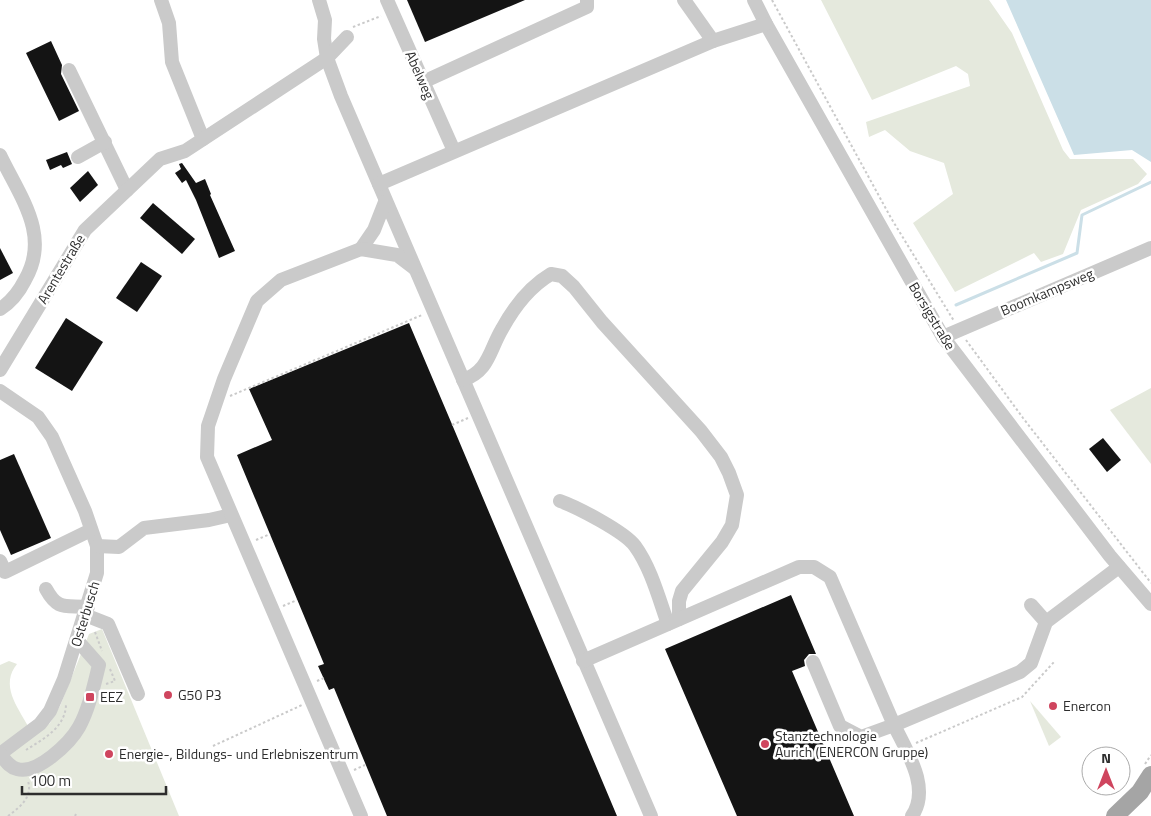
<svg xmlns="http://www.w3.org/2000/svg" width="1151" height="816" font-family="'Titillium Web',sans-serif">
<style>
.green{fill:#e5e9dd}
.water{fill:#cbdfe7}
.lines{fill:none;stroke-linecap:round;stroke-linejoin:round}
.stream{stroke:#cbdfe7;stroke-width:3}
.building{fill:#141414}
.path{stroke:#cacaca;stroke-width:2;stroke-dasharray:2.5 2.5;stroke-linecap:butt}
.minor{stroke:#cacaca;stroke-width:14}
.major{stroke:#a5a5a5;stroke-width:18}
.poi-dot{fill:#cf455e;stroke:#fff;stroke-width:2}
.labels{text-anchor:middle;stroke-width:5;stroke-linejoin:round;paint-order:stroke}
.street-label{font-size:14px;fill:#2d2d2d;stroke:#fff}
.poi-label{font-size:14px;fill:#2d2d2d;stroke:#fff;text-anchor:start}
</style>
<rect width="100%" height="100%" fill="#fff"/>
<g class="green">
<polygon points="821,0 989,0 1012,33 1063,150 1070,159 1133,159 1147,174 1138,184 1081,210 1063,254 1041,262 1034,253 955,292 913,223 953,194 944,163 910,151 885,130 869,137 866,122 970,86 968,74 956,66 872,100"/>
<polygon points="1151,388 1151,464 1110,410"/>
<polygon points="102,629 179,816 0,816 0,761 50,723 60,706 89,634"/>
<path d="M9 661 17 664C0 685 17 706 28 726L0 747V665Z"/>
<polygon points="1030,701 1061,737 1049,746"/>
</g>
<polygon class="water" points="1006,0 1151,0 1151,162 1132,150 1074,155"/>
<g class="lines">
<polyline class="stream" points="956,305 1077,253 1082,215 1151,182"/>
</g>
<g class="building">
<polygon points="407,0 525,0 425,42"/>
<polygon points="51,41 62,65 61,74 79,111 59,121 26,53"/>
<polygon points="67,152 72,164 63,168 61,165 50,170 46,160"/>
<polygon points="182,163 196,183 205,179 211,194 210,195 235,251 219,258 196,200 186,180 182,183 175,173 181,169 179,164"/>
<polygon points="88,171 98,185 80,202 70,188"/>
<polygon points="153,203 195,239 182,254 140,218"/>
<polygon points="0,248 13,273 0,280"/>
<polygon points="141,262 162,276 137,312 116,298"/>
<polygon points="66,318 103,342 72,391 35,368"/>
<polygon points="409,323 451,422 617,816 387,816 334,688 329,690 318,666 324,664 237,455 272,440 249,389"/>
<polygon points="1103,438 1121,460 1107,472 1089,449"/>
<polygon points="14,454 51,538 11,555 0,530 0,460"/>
<polygon points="791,595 816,654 809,654 804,660 805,666 792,671 854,816 737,816 665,649"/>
</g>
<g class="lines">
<g class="path">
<polyline points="772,0 891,218 954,321"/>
<polyline points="353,27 381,16"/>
<polyline points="966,340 1023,418 1151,583"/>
<polyline points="230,396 422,315"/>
<polyline points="452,425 468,418"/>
<polyline points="256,540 270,534"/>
<polyline points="283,606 297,600"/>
<polyline points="95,632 102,651"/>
<polyline points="317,681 324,678"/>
<polyline points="106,684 115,681 110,669"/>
<polyline points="916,743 1022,697 1054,662"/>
<polyline points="213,746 302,705"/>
<path d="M26 750C43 739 65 728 66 705"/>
<polyline points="1145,764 1151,755"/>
<polyline points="354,770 365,765"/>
<path d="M8 816C20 807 33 797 28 781"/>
<polyline points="75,816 76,814"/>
</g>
<g class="minor">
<polyline points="161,0 169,23 172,62 203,139"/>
<polyline points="319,0 325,20 324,39 327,58 341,96 651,816"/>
<polyline points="387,0 454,151"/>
<polyline points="684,0 713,41"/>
<polyline points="754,0 766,24 943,337 1110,556 1151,604"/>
<polyline points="69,70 127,190"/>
<polyline points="423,82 587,7 587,0"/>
<path d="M0 155C20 197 51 235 25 280 19 292 11 302 0 309"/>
<polyline points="78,157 105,142"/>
<polyline points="379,184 713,41 766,24"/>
<polyline points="361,249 374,230 385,202"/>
<polyline points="943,337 1151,248"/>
<polyline points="0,370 85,230 160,159 185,151 327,58 347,37"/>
<path d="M463 380C489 371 489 351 502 329 514 307 529 287 551 274L562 276 574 287 602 322 701 431 721 457 729 473 737 495 732 525 722 542 682 591 679 601V619"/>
<polyline points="0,391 38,417 52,437 85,511 97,546 97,573 64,679 50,711 40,724 0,754"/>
<path d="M560 501C577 507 625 532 635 546 651 568 659 599 668 624"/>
<polyline points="97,546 119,547 144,528 209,520 231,515"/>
<polyline points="0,561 5,572 91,530"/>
<path d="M46 589C58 611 65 605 88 607"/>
<polyline points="1031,605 1046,622"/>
<polyline points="85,615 108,624 138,694"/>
<polyline points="583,661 799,567 814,567 830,577 894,725 1020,672 1031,663 1046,622 1119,567"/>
<path d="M813 662 840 726 861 737 894 725C907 752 931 788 912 816"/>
<path d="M0 754C5 760 9 767 17 769 37 775 70 743 79 727 89 709 94 685 99 665L77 640"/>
<polyline points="361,816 207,457 208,426 224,379 257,301 281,280 361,249 397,255 414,268"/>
</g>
<polyline class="major" points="1115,816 1140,792 1151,775"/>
</g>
<g class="poi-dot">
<circle cx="168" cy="695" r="5"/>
<rect x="85" y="692" width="10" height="10" rx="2.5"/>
<circle cx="1053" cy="706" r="5"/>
<circle cx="765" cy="744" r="5"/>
<circle cx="109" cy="754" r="5"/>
</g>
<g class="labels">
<g class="street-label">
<text transform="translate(420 75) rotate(66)" y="5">Abelweg</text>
<text transform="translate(61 269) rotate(-59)" y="5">Arentestraße</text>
<text transform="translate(1047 292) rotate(-23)" y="5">Boomkampsweg</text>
<text transform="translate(932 316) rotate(59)" y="5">Borsigstraße</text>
<text transform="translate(85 614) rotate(-73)" y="5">Osterbusch</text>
</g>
<g class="poi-label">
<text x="178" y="700">G50 P3</text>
<text x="100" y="702">EEZ</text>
<text x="1063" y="711">Enercon</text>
<text x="775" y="741">Stanztechnologie<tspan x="775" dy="16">Aurich (ENERCON Gruppe)</tspan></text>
<text x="119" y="759">Energie-, Bildungs- und Erlebniszentrum</text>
</g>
</g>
<g transform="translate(1106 771)"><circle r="24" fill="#ffffff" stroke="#ababab"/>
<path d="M0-4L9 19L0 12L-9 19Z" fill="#cf455e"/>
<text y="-8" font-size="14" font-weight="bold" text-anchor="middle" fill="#2d2d2d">N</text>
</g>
<path d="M22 786v8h144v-8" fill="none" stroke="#2d2d2d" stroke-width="2.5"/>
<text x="30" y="786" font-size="15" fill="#2d2d2d" stroke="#ffffff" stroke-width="4" paint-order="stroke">100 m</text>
</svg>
